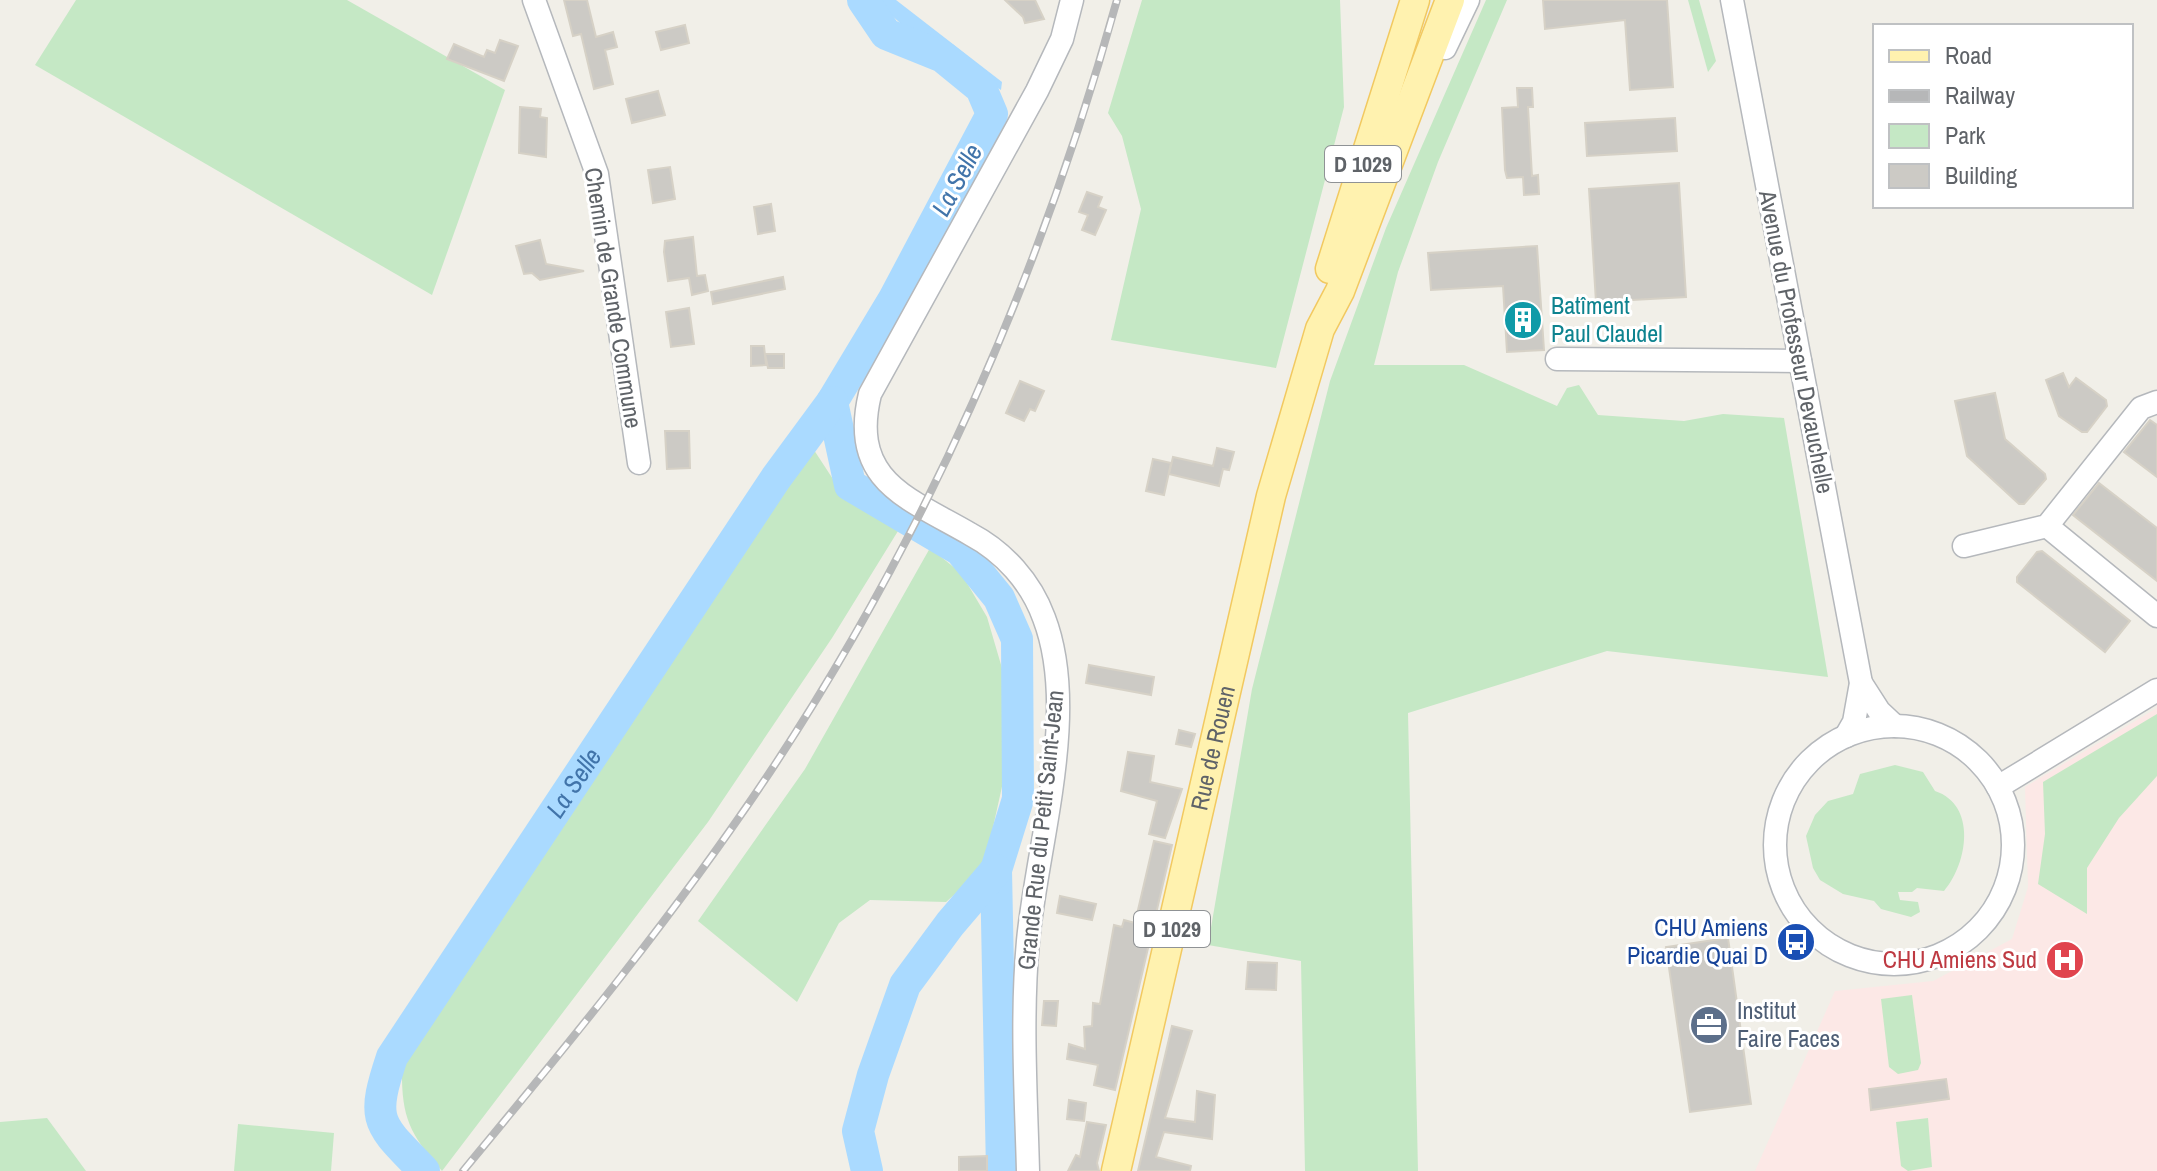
<svg xmlns="http://www.w3.org/2000/svg" width="2157" height="1171" font-family="'Archivo Narrow',sans-serif">
<style>
.medical{fill:#fce8e6}
.green{fill:#c5e8c5}
.water{fill:#aadaff}
.lines{fill:none;stroke-linecap:round;stroke-linejoin:round}
.river{stroke:#aadaff;stroke-width:32}
.building{fill:#cccac5;stroke:#d6d1c6;stroke-width:2}
.minor-casing{stroke:#b5b8bc;stroke-width:25}
.major-casing{stroke:#f2c960;stroke-width:31}
.minor{stroke:#fff;stroke-width:22}
.major{stroke:#fff2af;stroke-width:28}
.rail-casing{stroke:#b6b7b8;stroke-width:8}
.rail{stroke:#fff;stroke-width:5;stroke-dasharray:15;stroke-linecap:butt}
.labels{text-anchor:middle;stroke-width:6;stroke-linejoin:round;paint-order:stroke}
.shield{fill:#fff;stroke:#8f9295;stroke-width:2}
.shield-label{font-size:22px;font-weight:bold;fill:#5f6368}
.street-label{font-size:24px;fill:#5f6368;stroke:#fff}
.culture-label{font-size:24px;fill:#0d838f;stroke:#fff;text-anchor:start}
.transit-label{font-size:24px;fill:#164399;stroke:#fff;text-anchor:end}
.health-label{font-size:24px;fill:#be3a42;stroke:#fff;text-anchor:end}
.service-label{font-size:24px;fill:#4e5e75;stroke:#fff;text-anchor:start}
.water-label{font-size:26px;font-style:italic;fill:#4174aa;stroke:#fff}
</style>
<rect width="100%" height="100%" fill="#f1efe8"/>
<polygon class="medical" points="2157,708 2157,1171 1755,1171 1835,991 1933,981 2012,939 2028,887 2025,787"/>
<g class="green">
<polygon points="76,0 347,0 505,90 432,295 35,65"/>
<polygon points="1142,0 1340,0 1344,107 1276,368 1111,340 1141,209 1122,136 1108,113"/>
<polygon points="1486,0 1507,0 1438,162 1398,272 1374,365 1464,365 1557,406 1567,388 1579,385 1598,415 1684,421 1723,414 1784,418 1828,677 1607,651 1408,713 1418,1171 1305,1171 1301,961 1208,945 1252,689 1330,381 1386,228"/>
<polygon points="1688,0 1699,0 1716,61 1708,72"/>
<path d="M812 447 844 496 898 531 832 638 708 822 442 1171C407 1131 401 1115 402 1062Z"/>
<polygon points="930,548 961,573 987,617 1004,675 1003,782 984,868 946,902 870,900 839,923 797,1002 698,921 805,769"/>
<polygon points="2157,714 2157,776 2119,818 2087,868 2087,914 2038,884 2045,834 2043,782"/>
<path d="M1895 765 1923 772 1935 791C1977 805 1968 863 1944 891L1917 888 1912 892H1898L1900 900 1918 902 1920 912 1911 917 1881 909 1874 901 1843 894 1820 880 1813 868 1806 836 1815 815 1828 801 1853 794 1860 774Z"/>
<polygon points="1912,995 1921,1063 1918,1070 1898,1074 1889,1067 1881,999"/>
<polygon points="47,1118 86,1171 0,1171 0,1122"/>
<polygon points="1928,1118 1932,1167 1908,1171 1901,1166 1896,1122"/>
<polygon points="238,1124 334,1133 331,1171 234,1171"/>
</g>
<polygon class="water" points="874,0 896,0 1002,82 1001,90 915,36"/>
<g class="lines">
<g class="river">
<polyline points="863,0 886,34 943,57 981,88 992,114 894,299 832,402 850,485 960,550 999,598 1017,639 1018,799 996,870 1002,1171"/>
<path id="s1" d="M424 1171C378 1123 370 1123 392 1057L776 478 832 402"/>
<polyline points="867,1171 858,1131 873,1075 905,985 950,924 996,870"/>
</g>
</g>
<g class="building">
<polygon points="564,0 587,0 596,37 613,32 617,47 605,50 613,84 594,89 581,34 573,36"/>
<polygon points="1005,0 1035,0 1044,19 1025,23 1023,17"/>
<polygon points="1543,0 1667,0 1673,87 1630,90 1625,20 1545,29"/>
<polygon points="685,25 689,43 661,50 656,32"/>
<polygon points="500,40 518,46 504,81 447,59 454,44 484,57 487,50 495,53"/>
<polygon points="1517,88 1532,88 1533,107 1528,107 1532,176 1538,175 1539,194 1524,195 1523,177 1507,178 1505,170 1502,108 1518,107"/>
<polygon points="658,91 665,115 632,123 626,99"/>
<polygon points="520,107 541,109 540,117 547,118 546,157 519,153"/>
<polygon points="1675,118 1677,151 1587,156 1585,123"/>
<polygon points="670,167 675,199 653,203 648,170"/>
<polygon points="1679,183 1686,297 1596,302 1589,189"/>
<polygon points="1087,192 1102,197 1098,207 1106,210 1095,235 1082,230 1088,215 1079,212"/>
<polygon points="771,204 775,231 758,234 754,207"/>
<polygon points="693,237 697,276 705,275 708,291 692,295 689,278 668,281 664,252 665,241"/>
<polygon points="540,240 546,264 584,271 540,280 532,273 524,274 516,246"/>
<polygon points="1537,246 1544,350 1507,352 1503,286 1431,290 1428,253"/>
<polygon points="783,277 785,289 713,304 711,292"/>
<polygon points="689,308 694,344 671,347 666,312"/>
<polygon points="751,346 764,346 766,365 751,366"/>
<polygon points="765,354 784,354 784,368 768,368"/>
<polygon points="2063,373 2069,387 2076,378 2106,400 2107,406 2087,432 2082,432 2059,416 2046,380"/>
<polygon points="1020,381 1044,391 1035,411 1030,409 1024,421 1006,413"/>
<polygon points="1995,393 2005,439 2045,474 2046,479 2024,504 2019,504 1967,456 1955,401"/>
<polygon points="2150,420 2157,425 2157,477 2124,452"/>
<polygon points="665,431 689,431 690,468 667,469"/>
<polygon points="1217,448 1234,452 1229,470 1223,469 1219,486 1169,474 1173,457 1213,466"/>
<polygon points="1153,459 1171,463 1164,495 1146,491"/>
<polygon points="2099,483 2157,528 2157,581 2073,515"/>
<polygon points="2042,551 2130,621 2105,652 2017,582 2017,577 2037,552"/>
<polygon points="1089,665 1154,677 1151,695 1086,683"/>
<polygon points="1179,730 1195,734 1191,747 1176,744"/>
<polygon points="1128,752 1154,756 1150,782 1182,789 1165,838 1149,834 1157,801 1121,791"/>
<polygon points="1154,841 1172,845 1115,1090 1094,1085 1098,1065 1067,1059 1069,1044 1085,1049 1084,1027 1092,1026 1093,1003 1100,1004 1114,925 1122,927 1124,920 1135,923"/>
<polygon points="1060,896 1096,904 1092,920 1057,913"/>
<polygon points="1728,938 1751,1104 1690,1112 1666,947"/>
<polygon points="1248,962 1277,963 1276,990 1246,989"/>
<polygon points="1044,1001 1058,1001 1056,1026 1042,1025"/>
<polygon points="1172,1026 1192,1031 1165,1118 1195,1122 1197,1091 1215,1095 1212,1139 1164,1132 1156,1157 1191,1166 1190,1171 1138,1171"/>
<polygon points="1946,1079 1949,1099 1871,1110 1869,1089"/>
<polygon points="1069,1100 1086,1103 1084,1121 1067,1119"/>
<polygon points="1087,1122 1106,1125 1097,1163 1099,1171 1068,1171 1076,1155 1080,1157"/>
<polygon points="987,1156 987,1171 959,1171 959,1157"/>
</g>
<g class="lines">
<defs>
<g id="minor">
<polyline points="534,0 597,174 639,463"/>
<polyline points="1732,0 1861,683 1854,722 1846,736"/>
<polyline points="1445,48 1468,0"/>
<polyline points="1557,359 1800,361"/>
<polyline points="2047,526 2157,616"/>
<polyline points="1964,546 2047,526 2141,408 2157,402"/>
<polyline points="1861,683 1879,711 1895,726"/>
<circle cx="1894" cy="845" r="119"/>
<polyline points="1998,787 2157,690"/>
<path d="M1028 1171C1026 1095 1021 1017 1028 941 1037 844 1080 712 1044 618 1031 582 1004 552 970 534 908 498 849 481 870 394L1037 91 1062 39 1072 0"/>
</g>
<g id="major">
<polyline points="1330,269 1415,0"/>
<path id="s2" d="M1116 1171 1271 496 1320 329 1340 291 1450 0"/>
</g>
</defs>
<use href="#minor" class="minor-casing"/>
<use href="#major" class="major-casing"/>
<use href="#minor" class="minor"/>
<use href="#major" class="major"/>
<defs>
<path id="rail" d="M463 1171C570 1042 677 912 770 772 927 535 1041 274 1117 0"/>
</defs>
<use href="#rail" class="rail-casing"/>
<use href="#rail" class="rail"/>
</g>
<defs>
<symbol id="building-disc" viewBox="-11 -11 22 22"><circle r="9.5" fill="#0f9aa8" stroke="#fff"/><path d="M-4-6H4V6H1V3H-1V6H-4ZM-2.5-4.3h1.7v1.8h-1.7ZM.8-4.3h1.7v1.8H.8ZM-2.5-1h1.7V.8h-1.7ZM.8-1h1.7V.8H.8Z" fill="#fff"/></symbol>
<symbol id="bus-disc" viewBox="-11 -11 22 22"><circle r="9.5" fill="#1a4fb4" stroke="#fff"/><path d="M-5-6H5V4H4V6H2V4H-2V6H-4V4H-5ZM-3.5-4V0h7V-4ZM-3.5 1.2v1.5H-2V1.2ZM2 1.2v1.5H3.5V1.2Z" fill="#fff"/></symbol>
<symbol id="hospital-disc" viewBox="-11 -11 22 22"><circle r="9.5" fill="#e0444e" stroke="#fff"/><path d="M-5-5h3v3.5h4V-5h3V5h-3V1.5h-4V5h-3Z" fill="#fff"/></symbol>
<symbol id="office-disc" viewBox="-11 -11 22 22"><circle r="9.5" fill="#5c6f8a" stroke="#fff"/><path d="M-6-3h4V-5.5h4V-3h4V5H-6ZM-1-4.5V-3h2v-1.5ZM-6 0V1H6V0Z" fill="#fff"/></symbol>
</defs>
<g fill-rule="evenodd">
<use href="#building-disc" x="1501" y="298" width="44" height="44"/>
<use href="#bus-disc" x="1774" y="920" width="44" height="44"/>
<use href="#hospital-disc" x="2043" y="938" width="44" height="44"/>
<use href="#office-disc" x="1687" y="1003" width="44" height="44"/>
</g>
<g class="labels">
<g class="shield">
<rect x="1325" y="146" width="76" height="36" rx="6"/>
<rect x="1134" y="911" width="76" height="36" rx="6"/>
</g>
<g class="shield-label">
<text x="1363" y="172">D 1029</text>
<text x="1172" y="937">D 1029</text>
</g>
<g class="street-label">
<text transform="translate(613 298) rotate(81)" y="8">Chemin de Grande Commune</text>
<text transform="translate(1796 342) rotate(79)" y="8">Avenue du Professeur Devauchelle</text>
<text dy="8" stroke="none"><textPath href="#s2" startOffset="434">Rue de Rouen</textPath></text>
<text transform="translate(1041 830) rotate(-84)" y="8">Grande Rue du Petit Saint-Jean</text>
</g>
<g class="culture-label">
<text x="1551" y="314">Batîment<tspan x="1551" dy="28">Paul Claudel</tspan></text>
</g>
<g class="transit-label">
<text x="1768" y="936">CHU Amiens<tspan x="1768" dy="28">Picardie Quai D</tspan></text>
</g>
<g class="health-label">
<text x="2037" y="968">CHU Amiens Sud</text>
</g>
<g class="service-label">
<text x="1737" y="1019">Institut<tspan x="1737" dy="28">Faire Faces</tspan></text>
</g>
<g class="water-label">
<text transform="translate(957 180) rotate(-62)" y="9">La Selle</text>
<text dy="9" stroke="none"><textPath href="#s1" startOffset="460">La Selle</textPath></text>
</g>
</g>
<rect x="1873" y="24" width="260" height="184" fill="#ffffff" stroke="#bfc1c3" stroke-width="2"/>
<rect x="1889" y="50" width="40" height="12" fill="#fff2af" stroke="#bfc1c3" stroke-width="2"/>
<text x="1945" y="64" font-size="24" fill="#5f6368">Road</text>
<rect x="1889" y="90" width="40" height="12" fill="#b6b7b8" stroke="#bfc1c3" stroke-width="2"/>
<text x="1945" y="104" font-size="24" fill="#5f6368">Railway</text>
<rect x="1889" y="124" width="40" height="24" fill="#c5e8c5" stroke="#bfc1c3" stroke-width="2"/>
<text x="1945" y="144" font-size="24" fill="#5f6368">Park</text>
<rect x="1889" y="164" width="40" height="24" fill="#cccac5" stroke="#bfc1c3" stroke-width="2"/>
<text x="1945" y="184" font-size="24" fill="#5f6368">Building</text>
</svg>
